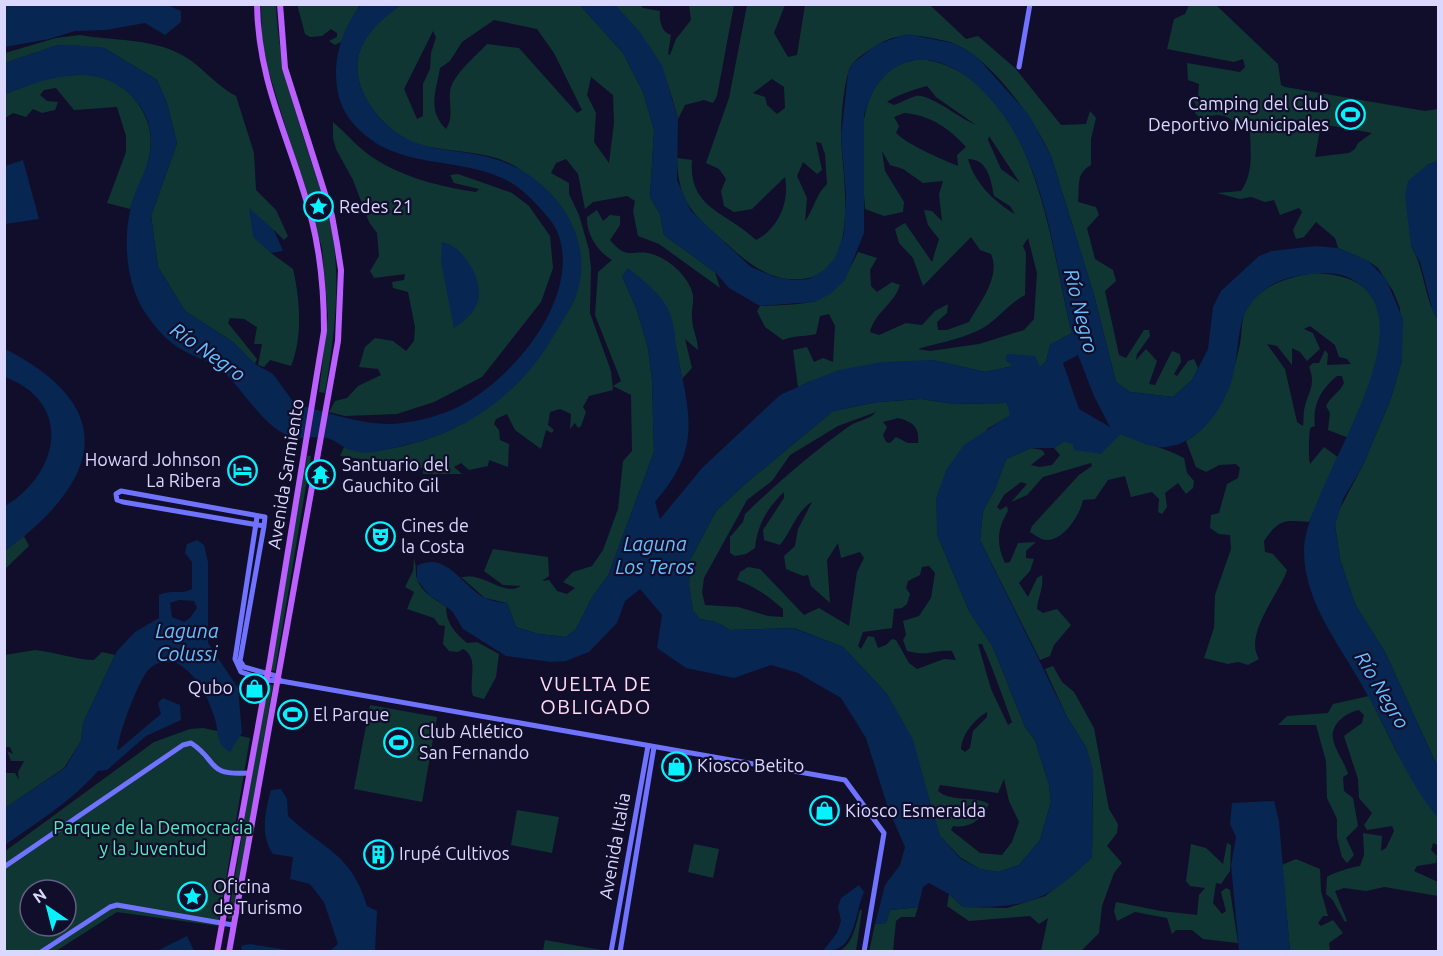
<svg xmlns="http://www.w3.org/2000/svg" width="1443" height="956" font-family="Ubuntu,sans-serif">
<style>
.green{fill:#103633;fill-rule:evenodd}
.water{fill:#072651;fill-rule:evenodd}
.lines{fill:none;stroke-linecap:round;stroke-linejoin:round}
.secondary{stroke:#6f73ff;stroke-width:5}
.primary{stroke:#bb5fff;stroke-width:6}
.labels{text-anchor:middle;stroke-width:4.5;stroke-linejoin:round;paint-order:stroke}
.poi-label{font-size:18px;fill:#dbd8ff;stroke:#110e2b;text-anchor:start}
.street-label{font-size:18px;fill:#dbd8ff;stroke:#110e2b}
.park-label{font-size:18px;fill:#57ecbf;stroke:#110e2b}
.water-label{font-size:20px;font-style:italic;fill:#66c0ff;stroke:#110e2b}
.neighbourhood-label{font-size:20px;letter-spacing:1.5px;fill:#ffdaf4;stroke:#110e2b}
</style>
<rect width="100%" height="100%" fill="#110e2b"/>
<g class="green">
<polygon points="297,4 359,4 359,6 341,42 335,45 329,41 337,37 337,33 331,29 322,36 310,37 305,34"/>
<path d="M261 5H276C278 64 297 117 315 173 320 190 328 208 331 225 342 282 334 337 325 393L319 392 328 316 322 248 268 69 262 39Z"/>
<path d="M401 5H580L623 53 643 92 654 130 650 197 660 214 664 235 715 272 720 288 659 244 638 236 633 211 635 201 627 196 593 202 585 209 578 174 566 159 556 163 551 173 569 183V194L579 215 589 250 591 268 590 313 611 371 613 390 589 396 583 407 586 412 581 426 578 428 575 423 570 429 571 414 560 409 550 412 548 425 554 430 552 433 546 430 541 449 515 430 507 414 496 419 494 424 499 430 500 440 509 444 508 467 489 460 488 466 469 470 461 463 454 467 462 474H423V468L340 456 344 447C365 455 385 450 407 445 473 429 525 387 558 327 564 317 573 305 576 295 578 281 578 267 580 253 566 233 552 213 538 193 533 186 528 176 522 171 491 147 447 155 412 142 396 135 381 121 371 107 342 63 362 31 401 5ZM494 20 537 29 554 53 582 110 577 113 519 48 487 44C476 56 457 71 451 87 447 101 455 116 446 129 427 110 436 92 440 68L450 61 462 42ZM433 31 436 37 431 53 430 69 423 84V116L417 119 404 89ZM591 77 613 95 614 123 609 163 594 142 596 113 587 95Z"/>
<path d="M615 5H640L643 8 660 11C659 20 661 32 671 35L668 54 670 55 676 39 691 20 689 5H734L717 96 713 103 704 100 685 105 678 119C665 66 651 44 615 5Z"/>
<path d="M747 5H785L774 33 788 57 797 55 805 5H930L966 39 978 36 1015 68 1061 125 1086 124 1090 111 1096 118 1091 139V165C1075 174 1080 186 1078 202L1096 207 1099 215 1087 228 1095 259 1113 270 1116 281 1105 291 1119 355 1126 358 1144 330H1149L1150 336 1137 354 1136 360 1146 349 1157 361 1149 384 1155 385 1172 351 1180 354 1181 362 1174 374 1177 376 1188 361 1194 359 1198 368 1192 380 1173 397 1130 392 1116 382 1094 295 1051 156C1034 119 987 51 946 41 919 35 897 30 873 48 863 54 851 61 848 73 843 92 841 117 841 137 842 175 863 274 802 279 770 282 749 264 727 244 695 216 678 204 677 158L692 160C688 209 727 212 756 240 778 229 790 202 785 177L752 209 734 212 724 206 721 191 726 179 719 169 706 163 729 98ZM772 79 784 87 785 108 777 114 767 105 765 97 753 93ZM816 142 821 143 825 154 827 184C816 194 814 209 805 221L807 198 797 176 803 162 817 174 822 170Z"/>
<path d="M1189 5H1216L1278 64 1281 85 1285 87 1425 111 1438 109V161L1427 165 1411 246C1425 269 1424 299 1438 319V768L1386 654 1355 604 1340 559 1335 525 1337 514 1362 467 1390 401 1402 360 1400 308 1393 291 1378 268 1368 261 1338 248 1335 238 1316 222 1304 237 1296 239 1293 230 1302 212 1299 208 1280 215 1274 200 1265 202 1251 197 1240 199 1217 193 1241 191C1253 174 1251 153 1250 133 1230 120 1226 109 1201 119L1195 113 1196 105 1191 96H1198L1199 84 1188 80 1187 63 1240 72 1245 67 1243 59 1234 62 1167 49 1174 19 1185 14ZM1321 124 1372 133 1358 143 1355 149 1349 153 1315 157Z"/>
<path d="M80 35C112 41 150 38 180 54 199 63 215 85 236 96L254 153 256 190 276 210 288 236 284 240 274 230 271 253 293 269C300 299 303 337 291 366L270 360 264 367 258 365 262 344H254L257 327 244 319 230 318 228 323 257 359 255 364 233 342 185 311 158 267 151 216 177 143 167 103 157 80 104 48 58 45 5 63V53L56 38Z"/>
<path d="M922 59C1037 77 1049 244 1072 333L1050 345 1046 362 1039 368 1013 366 985 372 933 360 811 381 798 387 793 350 807 347 814 362 823 358 833 362 835 326 829 314 820 316 816 334C804 337 794 335 783 340L765 327 757 311 760 306C815 304 833 306 858 252L877 258 870 270 871 286 877 292 892 282 900 285C895 303 875 312 870 332L879 335 906 323 922 325 935 311 948 304 947 313 937 322 938 330H947L969 322C980 302 1001 277 991 254L980 250 971 237 923 286 913 258 899 243 895 229 905 223 932 262 939 239 928 225 924 210 932 211 942 221 939 194 943 181 923 183 903 169 890 165 882 151 885 171 904 202 903 212 884 216 865 209C862 156 848 67 922 59ZM927 86 936 97 976 125C962 120 929 93 916 96 908 98 901 103 894 105L887 102C896 95 916 89 927 86ZM904 113C930 115 949 128 966 147L957 155 958 166C943 160 906 144 896 133L899 126 894 117ZM989 136 1020 183 1001 169 988 140ZM968 159C988 159 991 180 994 196L1010 206 1015 214C994 202 974 182 968 159ZM1028 238 1037 273 1034 319 1024 330 979 344 930 351 918 349C937 343 958 340 977 331 996 323 1006 305 1025 295L1026 253 1023 246Z"/>
<path d="M74 75C81 75 90 74 97 75 130 83 156 118 150 152 147 171 136 191 130 209L107 203 126 152V136L117 107 74 110 56 88 44 90 40 95 47 101 58 102 55 110 42 113 33 109 26 117 13 113 5 118V94L47 78Z"/>
<path d="M333 122C347 134 360 150 375 159 405 178 442 187 476 192L479 189 454 183 450 175 458 174 512 193 529 206 550 236 553 268 541 302 482 377 434 402 397 414 345 416 329 412 335 401 347 398 358 386 381 375 378 369 359 367 365 347 375 338 393 341 406 351 414 341 415 327 408 292 393 288 392 282 404 280 405 274 374 278 370 271 379 256 377 233 369 222 353 180 336 149 333 138Z"/>
<path d="M597 210 603 221 610 215 620 216V225L610 240C629 263 633 247 655 255 671 261 689 277 693 295 694 302 691 310 692 318 692 329 698 338 698 350L685 339 692 368 682 379 677 351 622 276 637 310 648 348 652 380 654 452 608 576 593 596 576 629 566 637 538 634 516 627 507 603 485 598 461 577C465 577 471 576 475 577 491 580 506 595 521 586L503 585 484 571 493 549 548 557 549 576 542 581 549 580 557 591 567 594 575 588 563 582 573 572 592 566 603 550 618 509 623 461 632 451 631 395 613 386 621 381 595 315 598 272 612 260C598 252 586 234 587 217Z"/>
<path d="M1315 273C1421 277 1379 379 1349 438L1328 430 1330 413 1326 406C1331 396 1339 393 1344 383L1342 376H1337C1321 389 1312 405 1315 426L1310 428C1309 437 1308 455 1310 464L1324 447 1339 458 1309 522C1284 520 1279 519 1264 541L1265 552 1273 554 1287 570C1280 593 1243 634 1259 659L1248 665 1238 662 1228 664 1204 658 1214 628 1215 595 1231 549 1230 535 1219 534 1210 528 1211 515 1219 513 1227 484 1238 478 1240 468 1236 464 1219 465 1206 472 1196 467 1186 441C1220 422 1232 380 1240 344 1242 333 1241 322 1245 312 1259 285 1288 277 1315 273ZM1310 326 1335 345 1339 357 1347 359 1351 364 1327 365 1328 354 1325 350 1319 363H1313L1309 367C1316 384 1309 391 1305 406 1303 412 1304 420 1303 426L1297 422 1285 369 1267 344 1277 346 1292 365V348L1300 352 1307 361 1320 349 1313 333 1304 329Z"/>
<path d="M921 399 954 404 1007 403 1011 415 987 429 937 534 969 611 993 647 1025 727 1035 740 1049 785 1051 802 1040 840 1019 865 998 872 980 869 961 858 940 836 888 695 843 647 794 628 730 630 716 622 700 619 693 611 689 585 690 560 716 511 745 484 833 411 878 402ZM876 412C868 421 857 420 848 427 812 453 777 483 745 514L743 522 730 537V553L735 556 746 554 755 548C757 525 768 507 784 492V498L763 530 764 540 780 545C791 532 797 510 812 502L798 529 795 546 784 556 786 569 803 576 808 575 811 586 830 603 827 560 838 543 841 558 860 552 864 558 857 572 849 626 819 608 804 615 760 569 748 567 740 572 737 580C758 588 766 595 783 609V617L768 616 738 607 705 605 702 592 704 578 747 500 772 481 790 455 838 426ZM898 418C912 422 920 426 918 443H908L896 437 890 443 886 442 883 435 887 427 883 422ZM929 566 935 573 931 598 919 616 903 621 906 635 903 640 907 651C930 657 933 649 952 651L956 660 944 659 917 669 909 663 896 640 892 639 886 645 878 648 874 637 868 636 861 649 858 646 863 632 892 628 894 609 902 608 907 604 910 594 906 588 908 581 920 575 922 567ZM978 644H982C994 671 1002 695 1012 722L1008 725 991 689ZM987 712V717L973 731 970 748 965 752 961 749C962 734 974 720 987 712ZM1004 779 1009 801 1019 822 1012 842 1002 855 980 853 951 830 953 826C971 829 981 819 989 804 973 795 953 803 938 791L940 785 998 793Z"/>
<path d="M1121 434C1142 443 1164 447 1184 458L1187 473 1194 481 1193 488 1186 494 1178 483 1165 493 1167 507 1162 514 1158 512 1159 499 1152 492 1131 497 1125 476 1108 480 1095 499 1083 500C1080 515 1064 540 1047 540 1041 540 1035 535 1030 532L1032 526 1079 475 1092 466 1091 463 1043 477 1027 495 1011 502 1027 484 1021 482 1004 495 997 507 1000 510 1007 506 1008 511C997 529 996 544 1005 563L1010 562 1018 543 1036 542 1026 551V558L1034 559 1030 571 1019 583 1028 597 1037 578 1042 575C1044 587 1038 597 1037 609L1043 613 1057 609 1071 625 1054 645 1050 656 1040 660 980 540 983 511 995 489 1006 459 1031 448 1042 450 1045 454 1031 465 1039 467 1052 465 1060 455 1054 448 1064 441 1073 444Z"/>
<polygon points="307,456 311,456 275,671 270,670"/>
<polygon points="24,536 29,546 5,569 4,551"/>
<path d="M414 559C417 567 415 572 417 579 421 592 436 600 446 607 446 623 455 633 467 643L477 642 499 654 496 677 484 699 473 696C468 681 480 658 463 649L458 652 449 651 443 644 445 626 439 625 434 618 407 609 414 592 405 587 413 571Z"/>
<path d="M35 650C54 652 77 660 94 660L102 652 115 655 83 723 81 741 64 768 5 808V773H15L19 780 18 772 24 761H11L7 751 13 754 10 747H5V655Z"/>
<polygon points="1053,666 1062,682 1074,692 1094,728 1109,809 1118,824 1117,833 1107,846 1122,863 1114,873 1102,906 1099,933 1081,951 1041,951 1048,918 1039,924 1030,916 969,921 947,906 949,894 963,907 1007,908 1045,896 1075,873 1092,857 1093,771 1086,747 1067,717 1045,669"/>
<polygon points="267,684 273,685 233,917 230,919 228,918"/>
<path d="M1369 696 1396 751 1438 818V845L1433 843 1431 850 1437 856 1436 863 1417 866 1414 871 1438 882V896L1384 887 1366 891 1344 888 1335 891 1347 921 1345 922 1332 899 1326 894 1327 877C1332 873 1353 867 1360 866L1364 855 1363 833 1382 836 1381 851 1386 848 1394 831 1392 826 1367 830 1364 825 1372 813 1359 798 1358 779 1344 736 1362 723 1364 715 1359 710C1347 712 1330 724 1333 739 1335 750 1345 763 1348 774L1343 777 1344 791 1353 798 1358 826 1346 838 1354 855 1347 863 1342 857 1337 837V819L1327 798 1326 761 1316 725H1278L1287 716 1328 713 1333 704Z"/>
<polygon points="284,705 302,708 299,725 281,722"/>
<polygon points="370,705 437,717 422,802 354,789"/>
<path d="M203 728 250 738 218 926 117 912 56 951H5L4 852 154 742 190 729ZM30 890H66V926H30Z"/>
<polygon points="517,810 559,817 552,853 511,845"/>
<polygon points="1227,843 1231,845 1230,871 1221,884 1216,883 1213,903 1222,914 1226,911 1221,892 1226,888 1230,890 1238,943 1203,939 1192,930 1176,930 1172,934 1167,918 1135,912 1117,921 1114,911 1116,902 1161,911 1197,915 1199,895 1205,888 1190,886 1186,881 1191,844 1206,848 1223,864"/>
<polygon points="694,844 719,849 713,878 688,872"/>
<polygon points="1296,859 1320,869 1321,891 1328,916 1323,916 1318,923 1321,926 1333,920 1343,933 1329,943 1330,951 1290,951 1282,865"/>
<polygon points="918,907 915,917 901,917 896,921 893,951 869,952 875,924 886,923 890,910"/>
<path d="M860 910H862L856 951H839C853 945 856 924 860 910Z"/>
<polygon points="545,940 607,951 543,951"/>
</g>
<g class="water">
<polygon points="167,5 181,11 181,22 165,35 145,23 106,30 75,31 49,39 5,47 5,5"/>
<path d="M361 5H401C363 31 342 63 371 106 380 121 395 134 411 141 440 153 474 150 504 162 556 182 598 241 575 298 569 312 559 326 551 340 522 390 470 429 414 443 395 447 372 456 354 451 344 449 338 442 330 439 317 434 302 441 289 436 261 425 244 389 221 370 208 360 193 357 179 348 167 341 154 326 146 314 124 281 122 233 134 196 139 182 148 167 150 152 153 137 149 119 140 106 105 58 51 76 5 94V63L58 45H74L104 48 157 80 167 103 177 143 151 216 158 267 185 311 233 342 255 364 273 374 295 404C328 412 368 428 402 423 419 421 438 416 454 409 511 383 584 296 557 231 553 222 544 213 538 206 527 194 517 185 502 178 451 155 393 171 352 122 325 90 335 35 361 5Z"/>
<path d="M580 5H615L639 31 662 65 678 119 677 180 691 211 751 267 775 277 793 280 809 279 824 270 835 258 844 234 846 194 841 137 848 73 853 63 878 44 906 34 953 43 975 55 1029 115 1051 156 1094 295 1116 382 1130 392 1173 397 1192 380 1208 349 1213 307 1221 291 1259 256 1272 251 1316 246 1338 248 1368 261 1386 279 1403 319 1402 360 1390 401 1362 467 1343 499 1335 525 1340 559 1355 604 1386 654 1438 768V818C1408 782 1391 737 1368 696 1344 650 1304 605 1304 551 1303 486 1443 317 1345 276 1331 271 1314 273 1299 276 1278 278 1256 292 1246 311 1238 325 1238 354 1234 371 1227 404 1202 443 1166 447 1150 449 1135 439 1121 434L1101 454 1074 450 1073 444 1064 441 1054 448H1031L1006 459 995 489 983 511 980 540 1067 717 1086 747 1093 771 1092 857C1047 902 1026 908 963 907L949 894 929 883 923 887 918 907 890 910 886 923 875 924 885 885 900 865 905 847 888 808 866 738 841 698 798 673 771 665 734 678 686 668 657 648 662 615 640 589 625 601 617 623 589 652 566 661 551 662 506 656 463 629 452 611 429 595 417 580V566C447 549 464 590 488 599 494 602 501 602 507 603L516 627 538 634 566 637 576 629 593 596 608 576 654 452 652 380 648 348 637 310 622 276 628 268C642 279 662 295 669 311 675 324 675 343 678 357 691 419 700 450 655 502L660 519 702 468 780 395 811 381 839 370 882 362 933 360 985 372 1013 366 1006 361V355L1010 354 1035 356 1040 367 1046 362 1050 345 1072 333C1050 244 1046 144 971 80 956 68 936 58 917 60 888 63 871 89 864 115V233L845 280 830 294 815 302 760 306 729 288 715 272 664 235 660 214 650 197 654 130 643 92 623 53ZM1078 355 1094 396 1110 427 1079 409 1063 363ZM921 399 954 404 1007 403 1010 415 964 445 946 470 936 499 937 534 969 611 993 647 1025 727 1035 740 1049 785 1051 802 1040 840 1019 865 998 872 980 869 961 859 940 836 913 740 888 695 843 647 793 628 730 630 716 622 700 619 693 611 689 585 690 560 716 511 745 484 833 411 878 402Z"/>
<polygon points="23,160 39,219 5,224 5,166"/>
<polygon points="1438,161 1438,319 1433,312 1420,262 1411,246 1405,196 1408,181 1427,165"/>
<polygon points="249,208 274,230 283,251 271,253 253,237"/>
<path d="M442 242C462 246 479 273 479 294 479 309 466 320 454 328L441 262Z"/>
<path d="M5 349C123 409 99 482 5 551V506C59 474 74 403 5 377Z"/>
<path d="M197 540 204 545 208 562V643L238 688 242 733 230 752C214 743 220 732 214 716 206 691 194 670 169 659 162 661 154 664 148 670 137 684 119 733 117 751L161 714 158 703 163 698 180 705 181 720 146 736 107 770 98 771C72 801 37 822 5 845V808L65 768 81 741 83 723 117 651 135 632 159 618V595C170 589 181 595 192 589V562L185 553 187 544ZM179 600 194 601 197 608 190 618 184 622 172 617 170 603Z"/>
<path d="M281 789 287 799 288 816C324 850 351 853 367 906L377 911 375 951H330L338 944 324 902 310 884 290 879 293 857 273 854C260 836 265 811 271 790Z"/>
<polygon points="1274,801 1279,821 1290,951 1239,951 1231,865 1236,837 1230,824 1232,803"/>
<path d="M859 885 864 892C853 917 857 952 823 951L837 933 841 921 838 907 841 898Z"/>
<polygon points="187,936 194,951 157,951"/>
<polygon points="250,944 294,951 242,951 241,946"/>
</g>
<g class="lines">
<g class="secondary">
<polyline points="1019,67 1030,4"/>
<polyline points="257,517 235,659 241,672 265,680 281,681 845,780 884,833 864,952"/>
<polyline points="264,526 123,502 117,500 116,494 121,491 265,517 264,526 240,661 244,667 276,676 281,681"/>
<path d="M4 867 183 745 191 743C219 761 205 776 249 773"/>
<polyline points="41,952 110,907 117,905 233,925"/>
<polyline points="611,952 648,746"/>
<polyline points="620,952 654,747"/>
</g>
<g class="primary">
<path d="M217 952 270 661 324 331C324 295 321 257 312 221 293 145 258 86 257 4"/>
<polyline points="229,952 338,341 341,270 337,244 332,216 285,68 280,4"/>
</g>
</g>
<defs>
<symbol id="stadium-ring" viewBox="-11 -11 22 22"><circle r="9.5" fill="#110e2b" stroke="#04f3ff" stroke-width="1.5"/><path d="M0-5a6.5 5 0 1 0 0 10a6.5 5 0 1 0 0-10ZM-3.5-1.8h7v3.6h-7Z" fill="#04f3ff"/></symbol>
<symbol id="sight-ring" viewBox="-11 -11 22 22"><circle r="9.5" fill="#110e2b" stroke="#04f3ff" stroke-width="1.5"/><path d="M0-6L1.8-2.2L6-1.7L2.9 1.2L3.7 5.4L0 3.3L-3.7 5.4L-2.9 1.2L-6-1.7L-1.8-2.2Z" fill="#04f3ff"/></symbol>
<symbol id="hotel-ring" viewBox="-11 -11 22 22"><circle r="9.5" fill="#110e2b" stroke="#04f3ff" stroke-width="1.5"/><path d="M-6-4.5h1.5V1H6V5H4.5V3h-9V5H-6ZM-4 0a1.8 1.8 0 1 1 3.6 0ZM.5 0V-2.5h3Q6-2.5 6 0Z" fill="#04f3ff"/></symbol>
<symbol id="temple-ring" viewBox="-11 -11 22 22"><circle r="9.5" fill="#110e2b" stroke="#04f3ff" stroke-width="1.5"/><path d="M0-6L5-2H3V0L6.5 2.5H4V6H1.5V3h-3V6H-4V2.5H-6.5L-3 0V-2H-5Z" fill="#04f3ff"/></symbol>
<symbol id="theatre-ring" viewBox="-11 -11 22 22"><circle r="9.5" fill="#110e2b" stroke="#04f3ff" stroke-width="1.5"/><path d="M-5-5.5Q0-4 5-5.5V0Q5 5 0 6Q-5 5-5 0ZM-3.3-2.5H-1v1.5H-3.3ZM1-2.5H3.3v1.5H1ZM-2.8 1Q0 5.5 2.8 1Z" fill="#04f3ff"/></symbol>
<symbol id="shop-ring" viewBox="-11 -11 22 22"><circle r="9.5" fill="#110e2b" stroke="#04f3ff" stroke-width="1.5"/><path d="M-5-2.5h2.3a2.7 3.5 0 0 1 5.4 0H5L5.5 6h-11ZM-1.5-2.5h3a1.5 2.3 0 0 0-3 0Z" fill="#04f3ff"/></symbol>
<symbol id="building-ring" viewBox="-11 -11 22 22"><circle r="9.5" fill="#110e2b" stroke="#04f3ff" stroke-width="1.5"/><path d="M-4-6H4V6H1V3H-1V6H-4ZM-2.5-4.3h1.7v1.8h-1.7ZM.8-4.3h1.7v1.8H.8ZM-2.5-1h1.7V.8h-1.7ZM.8-1h1.7V.8H.8Z" fill="#04f3ff"/></symbol>
</defs>
<g fill-rule="evenodd">
<use href="#stadium-ring" x="1334" y="98" width="33" height="33"/>
<use href="#sight-ring" x="302" y="190" width="33" height="33"/>
<use href="#hotel-ring" x="226" y="454" width="33" height="33"/>
<use href="#temple-ring" x="304" y="458" width="33" height="33"/>
<use href="#theatre-ring" x="364" y="520" width="33" height="33"/>
<use href="#shop-ring" x="238" y="672" width="33" height="33"/>
<use href="#stadium-ring" x="276" y="698" width="33" height="33"/>
<use href="#stadium-ring" x="382" y="726" width="33" height="33"/>
<use href="#shop-ring" x="660" y="750" width="33" height="33"/>
<use href="#shop-ring" x="808" y="794" width="33" height="33"/>
<use href="#building-ring" x="362" y="838" width="33" height="33"/>
<use href="#sight-ring" x="176" y="880" width="33" height="33"/>
</g>
<g class="labels">
<g class="poi-label">
<text x="1329" y="110" text-anchor="end">Camping del Club<tspan x="1329" dy="21">Deportivo Municipales</tspan></text>
<text x="339" y="213">Redes 21</text>
<text x="221" y="466" text-anchor="end">Howard Johnson<tspan x="221" dy="21">La Ribera</tspan></text>
<text x="342" y="471">Santuario del<tspan x="342" dy="21">Gauchito Gil</tspan></text>
<text x="401" y="532">Cines de<tspan x="401" dy="21">la Costa</tspan></text>
<text x="233" y="694" text-anchor="end">Qubo</text>
<text x="313" y="721">El Parque</text>
<text x="419" y="738">Club Atlético<tspan x="419" dy="21">San Fernando</tspan></text>
<text x="697" y="772">Kiosco Betito</text>
<text x="845" y="817">Kiosco Esmeralda</text>
<text x="399" y="860">Irupé Cultivos</text>
<text x="213" y="893">Oficina<tspan x="213" dy="21">de Turismo</tspan></text>
</g>
<g class="street-label">
<text transform="translate(286 474) rotate(-81)" y="6">Avenida Sarmiento</text>
<text transform="translate(615 846) rotate(-80)" y="6">Avenida Italia</text>
</g>
<g class="park-label">
<text x="153" y="834">Parque de la Democracia<tspan x="153" dy="21">y la Juventud</tspan></text>
</g>
<g class="water-label">
<text transform="translate(1081 311) rotate(76)" y="7">Río Negro</text>
<text transform="translate(208 352) rotate(35)" y="7">Río Negro</text>
<text x="655" y="551">Laguna<tspan x="655" dy="23">Los Teros</tspan></text>
<text x="187" y="638">Laguna<tspan x="187" dy="23">Colussi</tspan></text>
<text transform="translate(1382 690) rotate(59)" y="7">Río Negro</text>
</g>
<g class="neighbourhood-label">
<text x="596" y="691">VUELTA DE<tspan x="596" dy="23">OBLIGADO</tspan></text>
</g>
</g>
<rect width="1443" height="956" fill="none" stroke="#dbd8ff" stroke-width="12"/>
<g transform="translate(48 908) rotate(325)"><circle r="28" fill="#110e2b" stroke="#625f80" stroke-width="1.5"/>
<path d="M0-4.5L10 22L0 15L-10 22Z" fill="#04f3ff"/>
<text y="-9" font-size="16" font-weight="bold" text-anchor="middle" fill="#dbd8ff">N</text>
</g>
</svg>
